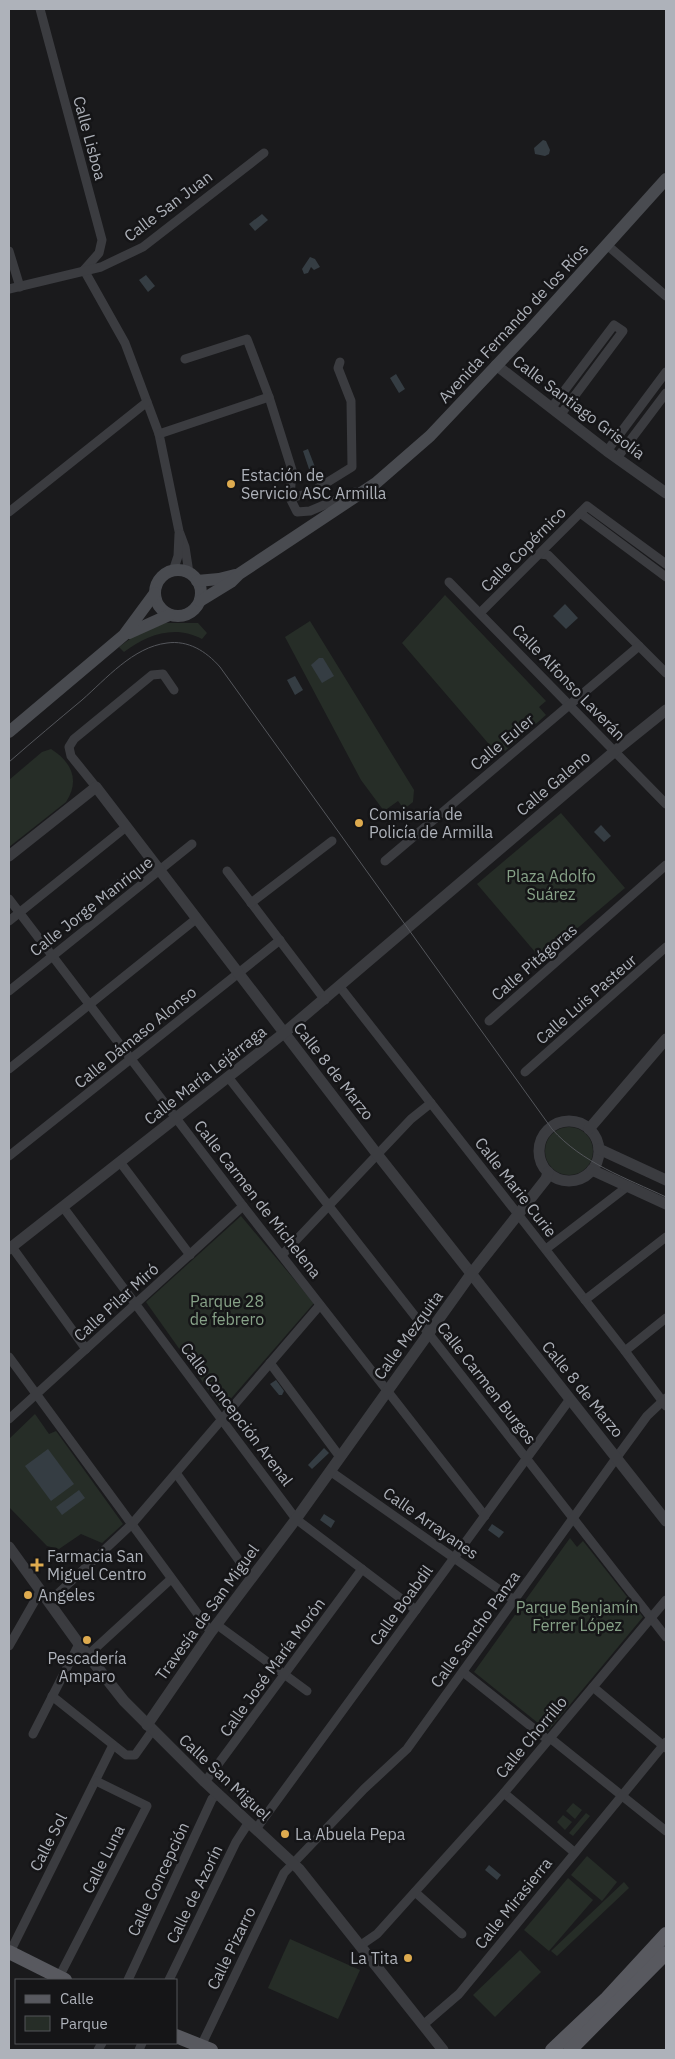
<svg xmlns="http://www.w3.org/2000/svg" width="675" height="2059" font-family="'IBM Plex Sans',sans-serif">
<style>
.green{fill:#262d27}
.water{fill:#353d43}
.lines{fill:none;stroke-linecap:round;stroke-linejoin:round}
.minor{stroke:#3b3c40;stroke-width:9}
.tertiary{stroke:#3b3c40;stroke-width:11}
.secondary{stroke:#494b50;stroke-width:12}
.primary{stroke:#58595f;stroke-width:14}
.tram{stroke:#54565b;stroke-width:1}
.poi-dot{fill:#deab4f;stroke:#151517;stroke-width:2}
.labels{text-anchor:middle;stroke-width:5;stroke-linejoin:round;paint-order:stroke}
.street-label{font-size:16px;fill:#aeb2ba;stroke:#151517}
.poi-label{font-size:16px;fill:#aeb2ba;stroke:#151517;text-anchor:start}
.park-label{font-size:16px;fill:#87a288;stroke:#151517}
</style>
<rect width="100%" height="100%" fill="#1a1a1c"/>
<g class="green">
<polygon points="445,595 546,701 539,707 546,715 505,751 500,745 494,750 402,643"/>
<polygon points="310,621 414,790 413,802 404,809 398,801 384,811 361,780 285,637"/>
<path d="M165 623H198L207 633 202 639C175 624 146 635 124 652L119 647 138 633Z"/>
<path d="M51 749C72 762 80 781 66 802L9 847V780L42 752Z"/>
<polygon points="561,813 625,888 541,959 477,884"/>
<circle cx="569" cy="1151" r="24"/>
<polygon points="241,1216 314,1303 222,1409 146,1302"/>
<polygon points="35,1414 49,1434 56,1431 123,1524 102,1543 81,1534 59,1549 47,1546 9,1507 9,1439"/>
<polygon points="570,1538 577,1547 583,1541 643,1617 548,1731 474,1672"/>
<polygon points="573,1803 582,1810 575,1819 566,1811"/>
<polygon points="586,1813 590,1816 573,1836 569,1833"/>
<polygon points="563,1815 572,1822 565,1830 557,1822"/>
<polygon points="587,1856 617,1882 602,1901 571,1875"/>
<polygon points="568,1878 593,1900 549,1951 524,1930"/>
<polygon points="624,1882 629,1888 557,1956 551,1951"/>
<polygon points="290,1939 360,1970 338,2019 268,1988"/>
<polygon points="520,1950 541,1972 495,2017 473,1995"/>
</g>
<g class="water">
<polygon points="543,140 546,141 550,150 549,154 545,156 535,154 534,148"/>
<polygon points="262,214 268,220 255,231 249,224"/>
<polygon points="310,257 315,259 320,267 314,270 311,267 308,273 304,274 302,269"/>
<polygon points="146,275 155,286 148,292 139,280"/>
<polygon points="396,374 405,389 399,393 390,378"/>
<polygon points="308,449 315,467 309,469 303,451"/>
<polygon points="565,604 578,618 566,629 553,616"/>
<polygon points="319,658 323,658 334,676 322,683 311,665"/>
<polygon points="295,676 303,690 295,695 287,680"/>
<polygon points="601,825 611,836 604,842 594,832"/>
<polygon points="118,879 124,886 107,900 104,899 99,894"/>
<polygon points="276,1380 284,1391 282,1395 279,1395 270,1384"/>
<polygon points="324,1448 329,1453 312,1469 308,1465"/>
<polygon points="48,1449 74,1484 51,1501 25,1466"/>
<polygon points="79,1490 85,1498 62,1515 56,1507"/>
<polygon points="324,1514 335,1521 331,1528 320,1520"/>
<polygon points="492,1524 504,1532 499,1538 488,1530"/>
<polygon points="489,1865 501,1875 497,1880 485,1870"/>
</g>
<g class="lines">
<g class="minor">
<polyline points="40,9 102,240 99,253 84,270"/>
<polyline points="607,245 666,296"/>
<polyline points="9,251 20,287"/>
<polyline points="84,270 125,343 159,434 179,531 185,547 189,573"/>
<polyline points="9,289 101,267 143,247 264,153"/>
<polyline points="185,359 247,339 269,397 292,470 290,498 297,512 310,511 355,492"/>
<polyline points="552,407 614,325 623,331 561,414"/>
<polyline points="159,434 269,397"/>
<polyline points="607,451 666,372"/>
<polyline points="617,458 666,393"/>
<polyline points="290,498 310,493 352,467 351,401 338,368 340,362"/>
<polyline points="9,512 147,402"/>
<polyline points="580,513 666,577"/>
<polyline points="540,554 548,555 666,673"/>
<polyline points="173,571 178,556 179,534"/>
<polyline points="449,582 666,804"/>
<polyline points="480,613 587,506 666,564"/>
<polyline points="96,787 71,756 69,747 74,739 152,675 163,674 174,690"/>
<polyline points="385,861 639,646"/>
<polyline points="227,871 325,1000"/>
<polyline points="9,899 243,1206 485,1516"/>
<polyline points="251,903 332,841"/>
<polyline points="9,921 126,827"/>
<polyline points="340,987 625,1351 666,1406"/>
<polyline points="9,991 192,844"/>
<polyline points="489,1021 666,865"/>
<polyline points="9,1069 196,919"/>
<polyline points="525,1072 666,947"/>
<polyline points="228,1077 666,1637"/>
<polyline points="9,1156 280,940"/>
<polyline points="120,1162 190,1255"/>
<polyline points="63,1207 296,1519 416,1610"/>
<polyline points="12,1247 86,1349"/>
<polyline points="546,1249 628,1186"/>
<polyline points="282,1255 411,1119 431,1103"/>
<polyline points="585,1300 666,1237"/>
<polyline points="625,1351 666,1318"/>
<polyline points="9,1357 211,1632"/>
<polyline points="270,1363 340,1457"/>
<polyline points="9,1419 243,1206"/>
<polyline points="330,1471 514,1600"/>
<polyline points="176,1473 251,1577"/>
<polyline points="49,1602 132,1524 320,1305"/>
<polyline points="216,1624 307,1691"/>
<polyline points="9,1646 41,1590"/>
<polyline points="88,1655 171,1579"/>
<polyline points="463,1672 548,1740"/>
<polyline points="593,1687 666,1748"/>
<polyline points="52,1696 126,1755 135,1755 152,1731"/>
<polyline points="33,1734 79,1644"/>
<polyline points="550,1738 666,1831"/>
<polyline points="205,1782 362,1569"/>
<polyline points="504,1793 574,1852"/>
<polyline points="256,1829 570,1399"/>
<polyline points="415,1892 462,1934"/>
<polyline points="361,1945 377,1934 504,1793 666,1600"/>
<polyline points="9,1954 113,1745"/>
<polyline points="59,1977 147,1806 96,1781"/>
<polyline points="128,1980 212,1799 218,1793"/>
<polyline points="169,1980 236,1842 249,1822"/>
<polyline points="423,2025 459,1994 666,1742"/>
<polyline points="201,2046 284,1873 364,1789 407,1749 617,1457 647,1416 666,1398"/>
<polyline points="98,2050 102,2043"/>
<polyline points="139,2050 142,2043"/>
</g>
<g class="tertiary">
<polyline points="496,365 607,451 666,493"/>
<polyline points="9,856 96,787 377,1154 666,1521"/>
<circle cx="569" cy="1151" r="30"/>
<polyline points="589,1129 666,1039"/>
<polyline points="599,1149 666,1180"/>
<polyline points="592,1170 666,1204"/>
<polyline points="9,1249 284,1033 615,751 666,710"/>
<polyline points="9,1547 79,1644 124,1701 205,1782 299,1869 443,2050"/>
<polyline points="147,1725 211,1632 296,1519 471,1274 546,1179 548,1172"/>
</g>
<g class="secondary">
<circle cx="178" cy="593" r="23"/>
<polyline points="197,581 219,579 235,575"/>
<polyline points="200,601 231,582 239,574 376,483 430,436 530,330 666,179"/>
<polyline points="129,633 169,615"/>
<polyline points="9,732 124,635 155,593"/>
</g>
<g class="primary">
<polyline points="9,1952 65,1980"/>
<polyline points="176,2036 211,2050"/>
<polyline points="552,2050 607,1998 666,1934"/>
<polyline points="570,2050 666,1953"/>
</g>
<path class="tram" d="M9 762C33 741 58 720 82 700 106 679 133 647 167 643 188 640 206 651 220 667L552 1129C582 1163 626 1178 666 1197"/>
</g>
<g class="poi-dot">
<circle cx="231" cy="484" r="5"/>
<circle cx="359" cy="823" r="5"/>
<path d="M34.5 1557.5h5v5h5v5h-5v5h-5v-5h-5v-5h5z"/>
<circle cx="28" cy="1595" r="5"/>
<circle cx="87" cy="1640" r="5"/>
<circle cx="285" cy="1834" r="5"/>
<circle cx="408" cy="1958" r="5"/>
</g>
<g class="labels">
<g class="street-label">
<text transform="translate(90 138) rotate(75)" y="6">Calle Lisboa</text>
<text transform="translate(168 206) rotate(-37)" y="6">Calle San Juan</text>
<text transform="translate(513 323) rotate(-47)" y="6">Avenida Fernando de los Ríos</text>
<text transform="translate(579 407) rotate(37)" y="6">Calle Santiago Grisolía</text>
<text transform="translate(523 549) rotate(-45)" y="6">Calle Copérnico</text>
<text transform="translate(569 682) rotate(46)" y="6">Calle Alfonso Laverán</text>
<text transform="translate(502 742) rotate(-40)" y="6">Calle Euler</text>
<text transform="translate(553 783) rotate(-40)" y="6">Calle Galeno</text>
<text transform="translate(91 906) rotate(-38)" y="6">Calle Jorge Manrique</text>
<text transform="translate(534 962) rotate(-41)" y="6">Calle Pitágoras</text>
<text transform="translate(586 999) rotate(-41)" y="6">Calle Luis Pasteur</text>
<text transform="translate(135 1037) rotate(-39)" y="6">Calle Dámaso Alonso</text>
<text transform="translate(334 1071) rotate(52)" y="6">Calle 8 de Marzo</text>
<text transform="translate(205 1075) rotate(-38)" y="6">Calle María Lejárraga</text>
<text transform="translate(516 1187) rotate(52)" y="6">Calle Marie Curie</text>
<text transform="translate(258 1199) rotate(52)" y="6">Calle Carmen de Michelena</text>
<text transform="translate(116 1302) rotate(-42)" y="6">Calle Pilar Miró</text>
<text transform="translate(408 1335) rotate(-54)" y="6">Calle Mezquita</text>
<text transform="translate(487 1383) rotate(52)" y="6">Calle Carmen Burgos</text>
<text transform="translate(583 1389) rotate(51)" y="6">Calle 8 de Marzo</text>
<text transform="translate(237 1414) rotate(53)" y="6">Calle Concepción Arenal</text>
<text transform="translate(431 1523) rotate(35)" y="6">Calle Arrayanes</text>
<text transform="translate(401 1605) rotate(-54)" y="6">Calle Boabdil</text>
<text transform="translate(207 1612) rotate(-54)" y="6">Travesía de San Miguel</text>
<text transform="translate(475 1629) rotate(-54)" y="6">Calle Sancho Panza</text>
<text transform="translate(272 1667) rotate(-54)" y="6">Calle José María Morón</text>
<text transform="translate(531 1737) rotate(-50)" y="6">Calle Chorrillo</text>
<text transform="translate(225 1777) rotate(43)" y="6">Calle San Miguel</text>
<text transform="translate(48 1842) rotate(-63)" y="6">Calle Sol</text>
<text transform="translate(103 1859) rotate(-63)" y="6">Calle Luna</text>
<text transform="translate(158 1879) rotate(-65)" y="6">Calle Concepción</text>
<text transform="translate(194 1894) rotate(-64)" y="6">Calle de Azorín</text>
<text transform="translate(513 1903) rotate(-51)" y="6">Calle Mirasierra</text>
<text transform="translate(231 1948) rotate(-64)" y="6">Calle Pizarro</text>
</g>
<g class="poi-label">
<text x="241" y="481">Estación de<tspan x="241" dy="18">Servicio ASC Armilla</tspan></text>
<text x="369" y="820">Comisaría de<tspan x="369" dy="18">Policía de Armilla</tspan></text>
<text x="47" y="1562">Farmacia San<tspan x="47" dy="18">Miguel Centro</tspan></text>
<text x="38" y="1601">Angeles</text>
<text x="87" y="1664" text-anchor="middle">Pescadería<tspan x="87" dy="18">Amparo</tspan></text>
<text x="295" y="1840">La Abuela Pepa</text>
<text x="398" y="1964" text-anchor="end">La Tita</text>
</g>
<g class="park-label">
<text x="551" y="882">Plaza Adolfo<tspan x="551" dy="18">Suárez</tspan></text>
<text x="227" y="1307">Parque 28<tspan x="227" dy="18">de febrero</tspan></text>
<text x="577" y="1613">Parque Benjamín<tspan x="577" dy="18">Ferrer López</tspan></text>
</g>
</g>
<rect width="675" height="2059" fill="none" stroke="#aeb2ba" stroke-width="20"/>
<rect x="15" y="1979" width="162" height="65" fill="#151517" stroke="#525458"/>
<rect x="25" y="1995" width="25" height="8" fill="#58595f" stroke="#525458"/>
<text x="60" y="2004" font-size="15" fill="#aeb2ba">Calle</text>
<rect x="25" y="2016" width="25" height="15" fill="#262d27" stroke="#525458"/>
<text x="60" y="2029" font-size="15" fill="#aeb2ba">Parque</text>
</svg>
